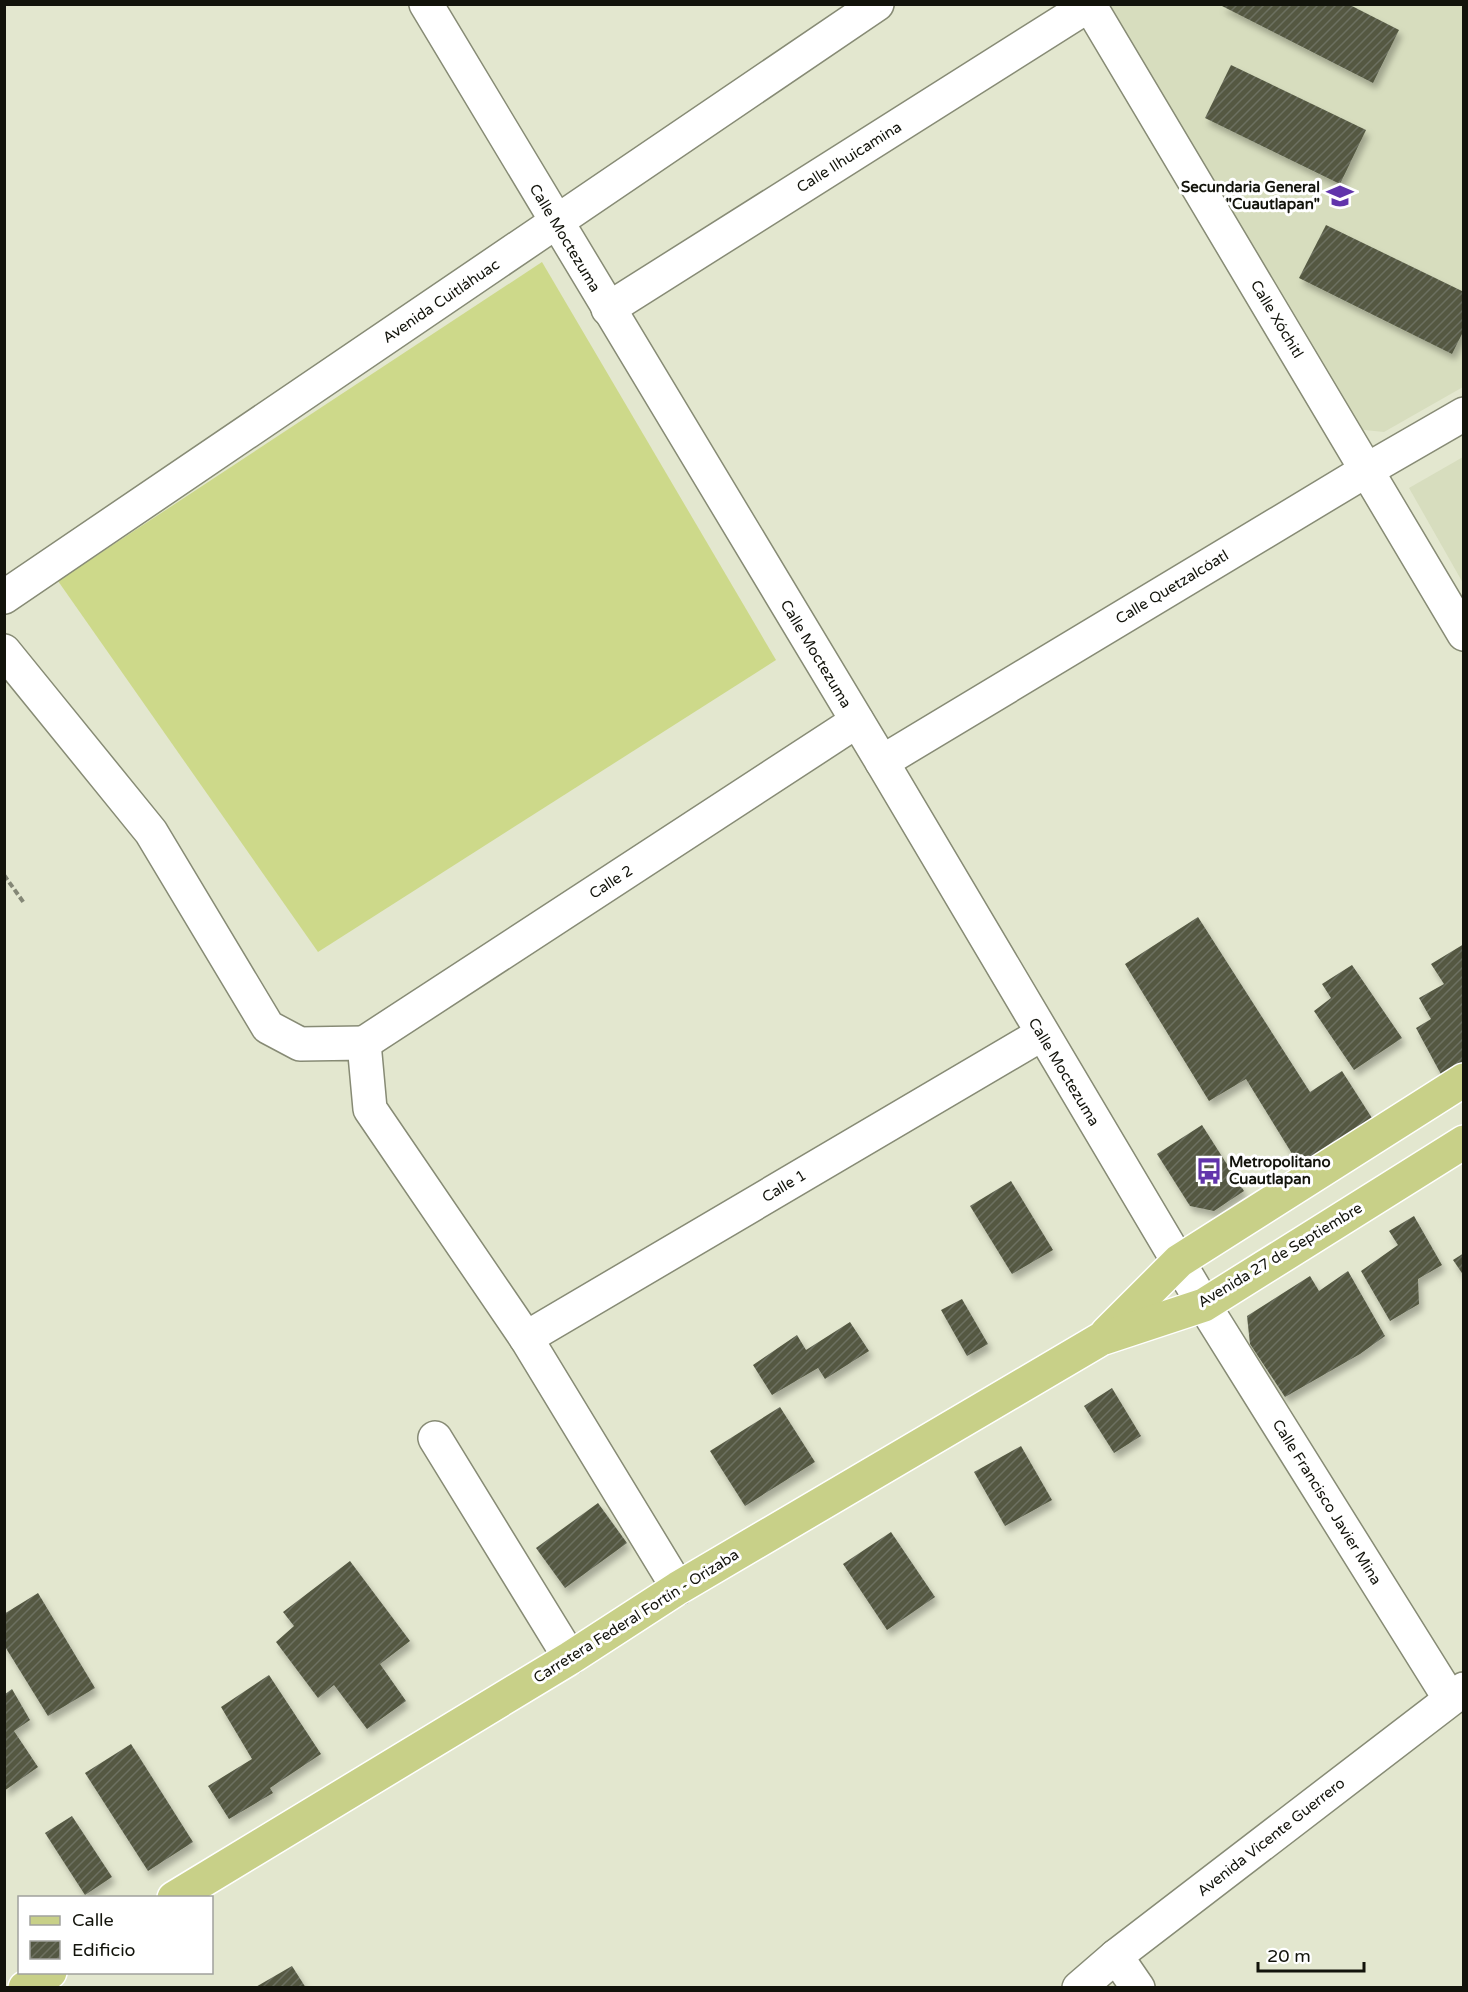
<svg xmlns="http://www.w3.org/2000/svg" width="1468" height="1992" font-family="'Varela Round',sans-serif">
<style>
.built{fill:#d7ddbe}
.pitch{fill:#cdd98a}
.building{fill:url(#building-hatch);filter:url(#shadow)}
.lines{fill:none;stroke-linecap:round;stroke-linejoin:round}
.minor-casing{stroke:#878b75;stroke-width:36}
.primary-casing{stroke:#fff;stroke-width:36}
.path{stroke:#848776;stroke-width:4;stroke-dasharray:6 3;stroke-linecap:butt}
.minor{stroke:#fff;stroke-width:33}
.primary{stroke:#c8d088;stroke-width:33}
.labels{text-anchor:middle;stroke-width:6;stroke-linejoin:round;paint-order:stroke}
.street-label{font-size:15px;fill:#12130b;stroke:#fff}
.poi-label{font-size:15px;font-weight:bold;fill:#12130b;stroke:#fff;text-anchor:end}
</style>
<defs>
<pattern id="building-hatch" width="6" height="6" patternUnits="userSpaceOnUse" patternTransform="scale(1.5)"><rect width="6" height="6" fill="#545843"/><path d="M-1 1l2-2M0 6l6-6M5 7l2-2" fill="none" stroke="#6d7060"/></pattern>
<filter id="shadow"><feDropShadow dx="3.5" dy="6" stdDeviation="3" flood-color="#0004"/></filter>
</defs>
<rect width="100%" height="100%" fill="#e3e7cf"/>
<g class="built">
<polygon points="1103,5 1463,5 1463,387 1384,432 1355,429"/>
<polygon points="1463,457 1463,583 1409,488"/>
</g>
<polygon class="pitch" points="542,262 776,660 318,952 58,581"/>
<g class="building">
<polygon points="1223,4 1348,4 1399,30 1373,83 1222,6"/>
<polygon points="1231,65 1366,130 1340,184 1205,118"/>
<polygon points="1326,225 1464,292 1464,330 1452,354 1299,278"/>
<polygon points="1198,917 1310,1092 1342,1071 1372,1118 1299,1165 1246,1079 1209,1101 1125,964"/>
<polygon points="1464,944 1464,1066 1443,1078 1416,1028 1431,1019 1419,998 1444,984 1431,964"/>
<polygon points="1352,965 1402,1038 1354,1070 1314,1011 1331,998 1322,984"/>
<polygon points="1202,1125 1244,1191 1214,1211 1190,1206 1157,1154"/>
<polygon points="1011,1181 1053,1250 1012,1274 970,1206"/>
<polygon points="1414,1216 1442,1265 1418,1279 1419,1304 1390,1321 1361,1271 1398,1245 1389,1231"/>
<polygon points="1464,1253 1464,1276 1453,1260"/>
<polygon points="1348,1271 1385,1336 1360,1354 1285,1397 1250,1344 1247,1316 1310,1276 1319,1291"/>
<polygon points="962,1299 988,1344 967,1356 941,1310"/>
<polygon points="850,1322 869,1351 825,1379 818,1368 772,1395 753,1365 797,1335 806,1350"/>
<polygon points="1112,1388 1141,1436 1114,1453 1084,1406"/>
<polygon points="780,1407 815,1462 745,1506 710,1451"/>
<polygon points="1021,1446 1052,1500 1005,1526 974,1472"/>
<polygon points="598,1503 627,1543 565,1588 536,1548"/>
<polygon points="891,1532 935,1597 887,1630 843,1564"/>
<polygon points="350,1561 410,1641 380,1664 406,1701 367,1729 334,1685 318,1698 276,1642 294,1626 283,1612"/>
<polygon points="38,1593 95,1688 48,1716 4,1645 4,1614"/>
<polygon points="269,1675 321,1754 270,1788 273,1793 229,1819 208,1786 252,1759 221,1707"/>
<polygon points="12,1689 30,1720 14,1731 38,1767 4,1791 4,1695"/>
<polygon points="131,1744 193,1842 148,1871 85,1773"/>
<polygon points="72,1816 112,1877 85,1895 45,1833"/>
<polygon points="292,1966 306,1988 254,1988"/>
</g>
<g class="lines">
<defs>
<g id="minor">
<polyline points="426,4 882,762 1204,1305 1450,1699"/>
<polyline points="1089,4 1464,634"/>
<polyline points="608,309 1089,5"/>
<polyline points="4,597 877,4"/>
<polyline points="4,651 151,832 268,1027 300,1044 364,1043 370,1109 526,1338 678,1588"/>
<polyline points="882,762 1367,470 1464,414"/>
<polyline points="364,1043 857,721"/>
<polyline points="526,1338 1042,1034"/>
<polyline points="435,1438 570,1658"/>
<polyline points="1116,1956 1138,1988"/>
<polyline points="1079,1988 1116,1956 1464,1689"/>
</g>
<g id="primary">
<polyline points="1107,1333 1179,1261 1464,1080"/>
<polyline points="174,1898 570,1658 678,1588 1101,1339 1204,1305 1464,1142"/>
<polyline points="25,1988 50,1972"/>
</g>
</defs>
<use href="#minor" class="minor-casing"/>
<use href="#primary" class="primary-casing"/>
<polyline class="path" points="4,875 24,903"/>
<use href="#minor" class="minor"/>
<use href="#primary" class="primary"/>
</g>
<defs>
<symbol id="school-bare" viewBox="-9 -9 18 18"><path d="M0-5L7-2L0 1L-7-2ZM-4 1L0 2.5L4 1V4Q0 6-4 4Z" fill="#6134ab" stroke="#fff" stroke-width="2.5" paint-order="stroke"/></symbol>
<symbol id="bus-bare" viewBox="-9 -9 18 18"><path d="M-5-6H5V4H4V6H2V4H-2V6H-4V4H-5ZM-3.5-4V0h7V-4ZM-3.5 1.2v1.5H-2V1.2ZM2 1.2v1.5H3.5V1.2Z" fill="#6134ab" stroke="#fff" stroke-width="2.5" paint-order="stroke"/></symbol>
</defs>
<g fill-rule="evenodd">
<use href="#school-bare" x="1321" y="177" width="38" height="38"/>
<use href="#bus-bare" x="1190" y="1152" width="38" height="38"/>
</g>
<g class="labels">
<g class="street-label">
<text transform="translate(849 157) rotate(-32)" y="5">Calle Ilhuicamina</text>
<text transform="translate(565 238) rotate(59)" y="5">Calle Moctezuma</text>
<text transform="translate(441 301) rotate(-34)" y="5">Avenida Cuitláhuac</text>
<text transform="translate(1277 319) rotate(59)" y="5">Calle Xóchitl</text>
<text transform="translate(1172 587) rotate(-31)" y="5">Calle Quetzalcóatl</text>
<text transform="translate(816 654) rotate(59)" y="5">Calle Moctezuma</text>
<text transform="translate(611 882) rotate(-33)" y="5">Calle 2</text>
<text transform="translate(1064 1072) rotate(59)" y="5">Calle Moctezuma</text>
<text transform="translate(784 1186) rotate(-31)" y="5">Calle 1</text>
<text transform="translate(1280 1255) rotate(-31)" y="5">Avenida 27 de Septiembre</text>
<text transform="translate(1327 1502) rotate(58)" y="5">Calle Francisco Javier Mina</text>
<text transform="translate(636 1616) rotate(-32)" y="5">Carretera Federal Fortín - Orizaba</text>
<text transform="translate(1271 1837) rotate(-38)" y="5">Avenida Vicente Guerrero</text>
</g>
<g class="poi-label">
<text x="1320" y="192">Secundaria General<tspan x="1320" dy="17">"Cuautlapan"</tspan></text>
<text x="1229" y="1167" text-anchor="start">Metropolitano<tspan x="1229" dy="17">Cuautlapan</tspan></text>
</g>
</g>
<rect width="1468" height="1992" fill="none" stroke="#12130b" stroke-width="12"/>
<rect x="18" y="1896" width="195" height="78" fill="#ffffff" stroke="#a0a19d" stroke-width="1.5"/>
<rect x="30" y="1916" width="30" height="9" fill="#c8d088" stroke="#a0a19d" stroke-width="1.5"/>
<text x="72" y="1926" font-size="18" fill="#12130b">Calle</text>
<rect x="30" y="1941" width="30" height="18" fill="url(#building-hatch)" stroke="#a0a19d" stroke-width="1.5"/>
<text x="72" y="1956" font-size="18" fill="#12130b">Edificio</text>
<path d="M1258 1962v9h106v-9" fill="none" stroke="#12130b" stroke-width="3"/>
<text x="1267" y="1962" font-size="18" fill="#12130b" stroke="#ffffff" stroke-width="4.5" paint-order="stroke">20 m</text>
</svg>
